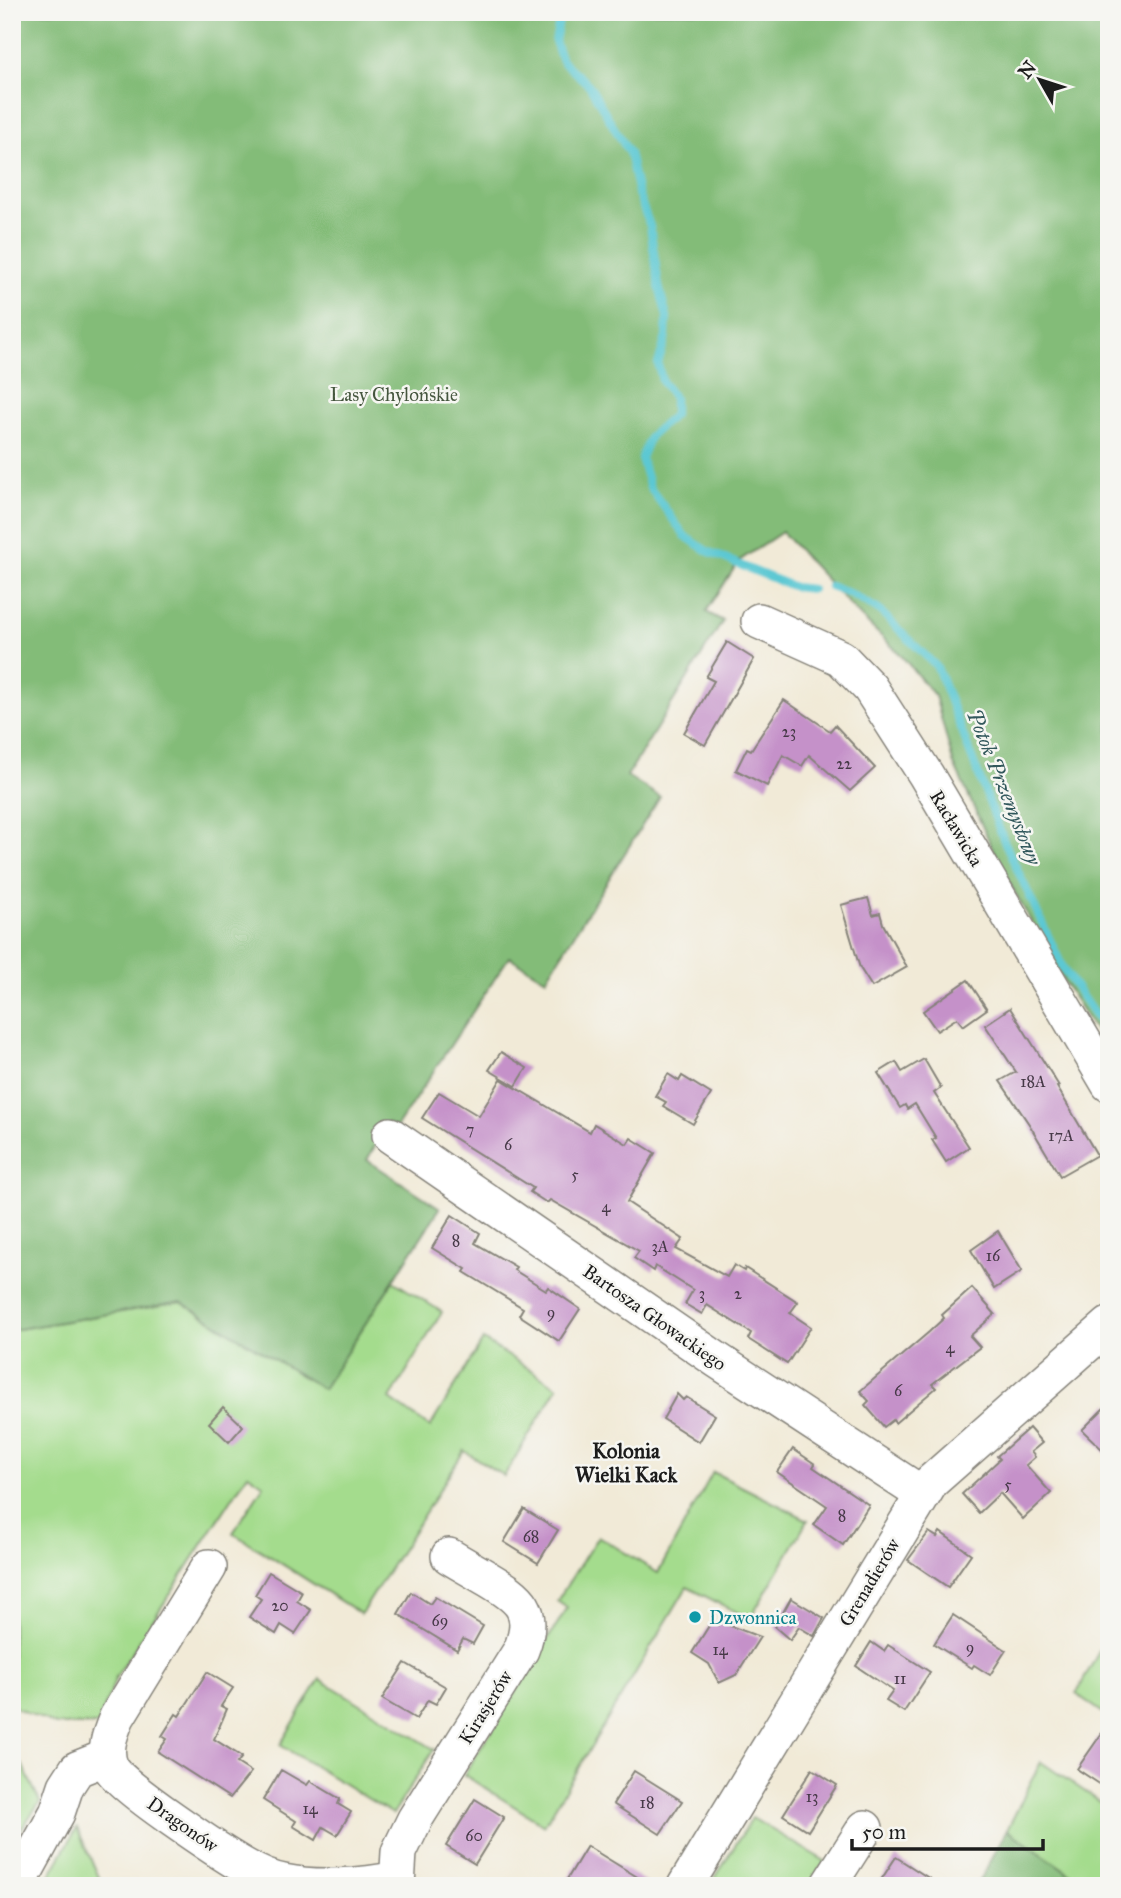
<svg xmlns="http://www.w3.org/2000/svg" width="1121" height="1898" font-family="'IM FELL Great Primer',serif">
<style>
.green{fill:#a4dc8d;stroke:#607c54;stroke-width:2}
.forest{fill:#83bc78;stroke:#506c4a;stroke-width:2}
.lines{fill:none;stroke-linecap:round;stroke-linejoin:round}
.stream{stroke:#5cc8d3;stroke-width:8}
.building{fill:#c591c9}
.minor-casing{stroke:#86837a;stroke-width:38}
.minor{stroke:#fff;stroke-width:35}
.culture-dot{fill:#0f9aa8;stroke:#f6f6f2;stroke-width:2.5}
.labels{text-anchor:middle;stroke-width:5;stroke-linejoin:round;paint-order:stroke}
.number-label{font-size:16px;fill:#463947}
.park-label{font-size:19px;fill:#45563e;stroke:#f6f6f2}
.street-label{font-size:19px;fill:#1c1c1c;stroke:#f6f6f2}
.culture-label{font-size:19px;fill:#0d838f;stroke:#f6f6f2;text-anchor:start}
.water-label{font-size:21px;font-style:italic;fill:#32585c;stroke:#f6f6f2}
.neighbourhood-label{font-size:21px;font-weight:bold;fill:#1c1c1c;stroke:#f6f6f2}
</style>
<rect width="100%" height="100%" fill="#f6f6f2"/>
<filter id="ink" filterUnits="userSpaceOnUse"><feTurbulence type="fractalNoise" baseFrequency=".0143" numOctaves="2"/><feDisplacementMap in="SourceGraphic" scale="14" xChannelSelector="R" yChannelSelector="G"/><feConvolveMatrix kernelMatrix="1 2 1 2 8 2 1 2 1" color-interpolation-filters="sRGB"/></filter>
<filter id="wash" filterUnits="userSpaceOnUse"><feTurbulence type="fractalNoise" baseFrequency=".00686" numOctaves="4" result="noise"/><feDisplacementMap in="SourceGraphic" scale="28" xChannelSelector="R" yChannelSelector="G"/><feGaussianBlur stdDeviation="1.57" result="paint"/><feColorMatrix in="noise" values="0 0 0 0 0 0 0 0 0 0 0 0 0 0 0 0 0 1.4 0 .05"/><feComposite in="paint" operator="in"/></filter>
<g filter="url(#wash)">
<rect width="100%" height="100%" fill="#f1ead7"/>
<g class="green">
<polygon points="393,1281 442,1312 390,1399 430,1427 483,1340 558,1387 504,1476 464,1451 361,1614 233,1533 264,1485 248,1474 116,1677 98,1725 56,1725 12,1706 12,1330 181,1302 323,1389"/>
<polygon points="713,1472 808,1520 750,1619 687,1587 544,1825 464,1775 567,1608 557,1601 598,1536 658,1573"/>
<polygon points="1109,1633 1109,1717 1076,1694"/>
<polygon points="320,1679 434,1749 393,1814 280,1745"/>
<polygon points="12,1760 22,1764 40,1802 12,1842"/>
<polygon points="1041,1762 1109,1808 1109,1875 1102,1886 1088,1886 1007,1830"/>
<polygon points="752,1818 825,1861 809,1886 710,1886"/>
<polygon points="77,1828 103,1886 44,1886"/>
</g>
<g class="forest">
<polygon points="12,12 1109,12 1109,1052 1064,982 1000,865 953,762 935,696 900,654 861,617 782,532 739,561 706,612 723,621 627,776 660,797 546,979 509,957 396,1128 388,1123 367,1160 440,1208 323,1389 181,1302 12,1330"/>
<polygon points="1007,1830 1088,1886 977,1886"/>
</g>
<g class="lines">
<g class="stream">
<polyline points="561,12 555,41 562,61 589,85 629,153 638,194 650,226 659,286 667,317 666,337 658,364 662,381 674,398 674,415 650,436 641,458 650,488 685,536 707,551 752,570 794,587 812,589"/>
<polyline points="830,586 849,593 879,610 937,667 1004,841 1064,970 1109,1036"/>
</g>
</g>
<g id="blocks">
<g class="building">
<polygon points="727,642 754,659 705,745 684,733 714,681 706,677"/>
<polygon points="784,700 830,731 835,725 875,768 850,791 809,755 802,766 783,755 767,786 736,770 747,748 751,750"/>
<polygon points="868,898 873,915 880,913 883,924 907,967 872,987 860,968 841,905"/>
<polygon points="968,980 987,1009 963,1026 957,1018 937,1031 923,1011"/>
<polygon points="1010,1008 1059,1086 1057,1087 1097,1155 1060,1176 1029,1124 1000,1081 1016,1072 985,1025"/>
<polygon points="501,1052 527,1068 516,1086 489,1070"/>
<polygon points="924,1059 941,1088 934,1093 969,1147 946,1162 932,1140 936,1138 915,1104 907,1109 905,1105 900,1108 878,1073 896,1062 902,1072"/>
<polygon points="668,1074 679,1081 682,1076 711,1094 693,1124 663,1106 666,1102 655,1096"/>
<polygon points="501,1079 590,1132 594,1124 627,1144 631,1138 655,1153 627,1202 683,1239 676,1249 727,1277 734,1265 744,1271 745,1268 798,1302 790,1313 811,1327 787,1364 748,1339 751,1333 707,1305 702,1314 685,1304 693,1290 655,1266 653,1271 634,1258 639,1251 550,1200 547,1203 530,1192 533,1188 422,1118 439,1092 479,1116"/>
<polygon points="452,1215 480,1233 475,1243 516,1267 514,1270 546,1290 548,1287 580,1309 559,1341 519,1315 523,1308 464,1272 466,1269 432,1248"/>
<polygon points="998,1231 1022,1271 994,1289 971,1250"/>
<polygon points="972,1288 995,1314 970,1336 980,1347 932,1384 936,1388 895,1423 893,1420 884,1427 865,1405 869,1401 860,1391 929,1332 944,1318 942,1315"/>
<polygon points="677,1394 683,1400 686,1397 715,1415 699,1442 663,1419"/>
<polygon points="1109,1403 1109,1456 1082,1430"/>
<polygon points="223,1407 243,1426 229,1442 209,1423"/>
<polygon points="1029,1428 1042,1443 1031,1452 1035,1457 1026,1465 1051,1493 1023,1519 1000,1493 979,1513 962,1494 1000,1459 997,1456"/>
<polygon points="793,1449 815,1464 813,1467 869,1505 843,1545 814,1525 827,1506 777,1472"/>
<polygon points="524,1509 558,1530 538,1563 504,1542"/>
<polygon points="929,1532 937,1537 940,1532 971,1554 948,1587 908,1560"/>
<polygon points="269,1572 302,1592 297,1601 311,1610 295,1634 281,1625 276,1634 249,1617 261,1599 255,1595"/>
<polygon points="411,1592 430,1604 435,1597 483,1626 473,1644 463,1639 457,1650 398,1614"/>
<polygon points="791,1598 824,1618 814,1636 799,1627 790,1640 775,1627"/>
<polygon points="953,1615 1006,1650 990,1675 974,1665 972,1668 934,1644"/>
<polygon points="712,1621 718,1625 720,1622 760,1637 736,1675 719,1683 709,1664 692,1653"/>
<polygon points="871,1642 884,1651 888,1645 930,1672 904,1712 886,1701 893,1691 856,1666"/>
<polygon points="405,1663 446,1687 436,1704 428,1700 416,1719 382,1699"/>
<polygon points="207,1672 233,1688 221,1706 227,1709 214,1739 242,1757 237,1763 251,1772 230,1798 158,1752 167,1739 162,1736 176,1714 179,1716"/>
<polygon points="1109,1723 1109,1774 1101,1785 1077,1769"/>
<polygon points="812,1769 837,1785 808,1831 783,1815"/>
<polygon points="281,1770 307,1785 310,1781 340,1799 338,1804 351,1812 337,1835 323,1827 316,1840 293,1826 296,1821 263,1800"/>
<polygon points="634,1771 682,1801 660,1834 613,1804"/>
<polygon points="475,1799 504,1817 475,1864 446,1846"/>
<polygon points="587,1846 652,1886 563,1886"/>
<polygon points="896,1857 941,1886 877,1886"/>
</g>
</g>
</g>
<g filter="url(#ink)">
<use href="#blocks" fill-opacity="0" stroke="#86837a" stroke-width="2"/>
<g class="lines">
<defs>
<g id="minor">
<polyline points="759,621 841,658 870,688 926,775 1109,1084"/>
<polyline points="390,1135 717,1360 922,1494"/>
<path d="M209 1567 117 1717C110 1734 103 1750 111 1768 118 1785 223 1854 244 1866 256 1873 271 1880 284 1882 317 1889 363 1886 396 1879"/>
<polyline points="17,1886 57,1813 66,1786 77,1769 107,1757"/>
<path d="M397 1886 399 1852 415 1819 521 1650C537 1610 520 1598 488 1579 475 1571 462 1564 449 1556"/>
<polyline points="685,1886 931,1482 1109,1325"/>
<polyline points="828,1886 865,1828"/>
</g>
</defs>
<use href="#minor" class="minor-casing"/>
<use href="#minor" class="minor"/>
</g>
</g>
<circle class="culture-dot" cx="695" cy="1617" r="7"/>
<g class="labels">
<g class="number-label">
<text x="789" y="737">23</text>
<text x="844" y="769">22</text>
<text x="1033" y="1087">18A</text>
<text x="470" y="1135">7</text>
<text x="1061" y="1141">17A</text>
<text x="508" y="1150">6</text>
<text x="575" y="1180">5</text>
<text x="606" y="1212">4</text>
<text x="456" y="1246">8</text>
<text x="660" y="1252">3A</text>
<text x="993" y="1261">16</text>
<text x="702" y="1299">3</text>
<text x="738" y="1299">2</text>
<text x="551" y="1318">9</text>
<text x="950" y="1353">4</text>
<text x="898" y="1396">6</text>
<text x="1008" y="1490">5</text>
<text x="842" y="1521">8</text>
<text x="531" y="1542">68</text>
<text x="280" y="1611">20</text>
<text x="440" y="1626">69</text>
<text x="970" y="1653">9</text>
<text x="720" y="1655">14</text>
<text x="900" y="1684">11</text>
<text x="812" y="1802">13</text>
<text x="647" y="1808">18</text>
<text x="310" y="1814">14</text>
<text x="474" y="1841">60</text>
</g>
<g class="park-label">
<text x="394" y="401">Lasy Chylońskie</text>
</g>
<g class="street-label">
<text transform="translate(957 828) rotate(59)" y="7">Racławicka</text>
<text transform="translate(655 1317) rotate(35)" y="7">Bartosza Głowackiego</text>
<text transform="translate(869 1582) rotate(-59)" y="7">Grenadierów</text>
<text transform="translate(485 1707) rotate(-58)" y="7">Kirasjerów</text>
<text transform="translate(183 1824) rotate(35)" y="7">Dragonów</text>
</g>
<g class="culture-label">
<text x="709" y="1624">Dzwonnica</text>
</g>
<g class="water-label">
<text transform="translate(1004 787) rotate(68)" y="7">Potok Przemysłowy</text>
</g>
<g class="neighbourhood-label">
<text x="626" y="1458">Kolonia<tspan x="626" dy="24">Wielki Kack</tspan></text>
</g>
</g>
<rect width="1121" height="1898" fill="none" stroke="#f6f6f2" stroke-width="42"/>
<g transform="translate(1040 80) rotate(309)" stroke="#f6f6f2" stroke-width="5" paint-order="stroke">
<path d="M0-5L12 26L0 18L-12 26Z" fill="#1c1c1c"/>
<text y="-10" font-size="19" font-weight="bold" text-anchor="middle" fill="#1c1c1c">N</text>
</g>
<path d="M852 1839v10h191v-10" fill="none" stroke="#1c1c1c" stroke-width="3.5"/>
<text x="862" y="1839" font-size="21" fill="#1c1c1c" stroke="#f6f6f2" stroke-width="5" paint-order="stroke">50 m</text>
</svg>
